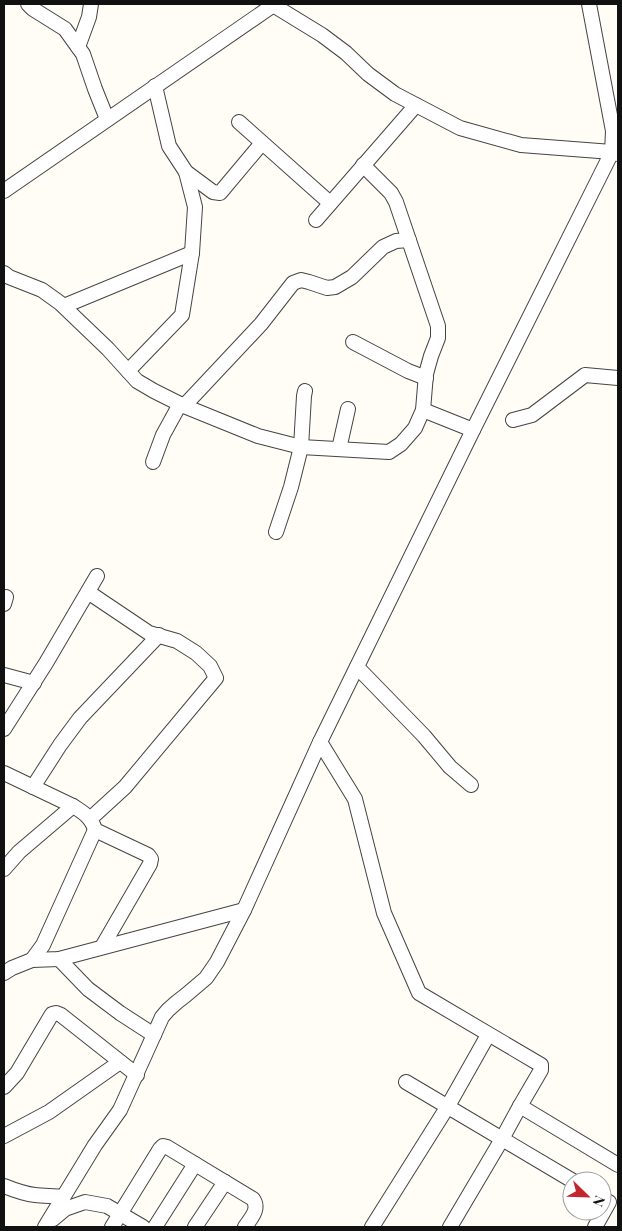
<svg xmlns="http://www.w3.org/2000/svg" width="622" height="1231" font-family="'Playfair Display',serif">
<style>
.lines{fill:none;stroke-linecap:round;stroke-linejoin:round}
.minor-casing{stroke:#444;stroke-width:16}
.minor{stroke:#fff;stroke-width:14}
</style>
<rect width="100%" height="100%" fill="#fffdf5"/>
<g class="lines">
<defs>
<g id="minor">
<polyline points="28,4 33,9 65,29 83,54 95,89 107,119"/>
<polyline points="273,5 322,35 346,53 368,74 395,94 460,128 521,145 612,152 618,154"/>
<polyline points="78,47 89,17 91,4"/>
<polyline points="155,86 169,146 186,172 213,192 220,193 262,143"/>
<polyline points="239,122 330,203"/>
<polyline points="4,191 275,4"/>
<polyline points="316,220 416,105"/>
<polyline points="4,273 9,277 42,290 60,303 108,349 137,381 154,391 184,406 258,436 301,447 389,452 401,444 415,428 423,410 426,374 431,356 438,338 438,326 396,202 391,193 363,165"/>
<polyline points="64,306 192,253"/>
<polyline points="353,342 408,371 426,378"/>
<polyline points="128,371 182,315 192,253 195,207 186,172"/>
<polyline points="184,406 261,324 293,283 301,280 309,282 327,288 335,287 352,277 383,247 396,241 409,240"/>
<polyline points="423,410 473,430"/>
<polyline points="513,420 532,415 585,375 618,378"/>
<polyline points="339,449 348,409"/>
<polyline points="153,462 163,435 180,404"/>
<polyline points="276,532 291,487 301,447 304,396 305,391"/>
<polyline points="88,592 149,633 177,641 196,653 210,666 216,678 125,787 90,819"/>
<polyline points="4,604 6,597"/>
<polyline points="357,667 424,736 450,767 471,785"/>
<polyline points="4,675 34,683"/>
<polyline points="4,729 46,663 97,576"/>
<polyline points="320,742 355,799 384,913 419,993 541,1065 541,1070 520,1106 502,1139 450,1227"/>
<path d="M4 773 73 806C83 812 92 818 95 830L148 855 151 859 150 864 102 947"/>
<polyline points="33,787 60,745 80,718 159,635"/>
<polyline points="4,869 19,852 73,806"/>
<polyline points="59,959 88,989 120,1013 154,1035"/>
<polyline points="32,960 43,945 95,830"/>
<polyline points="4,973 12,968 32,960 59,959 244,910"/>
<polyline points="406,1082 573,1181"/>
<polyline points="4,1087 17,1073 52,1014 56,1013 61,1015 137,1075"/>
<polyline points="520,1106 618,1165"/>
<polyline points="4,1136 49,1112 120,1062"/>
<path d="M4 1186C14 1190 24 1194 35 1195 44 1196 54 1196 63 1197"/>
<polyline points="53,1219 65,1209 85,1202 107,1206 143,1227"/>
<polyline points="45,1227 95,1145 120,1110 162,1017 168,1010 177,1002 186,995 206,978 217,962 244,910 320,742 473,430 612,152 613,131 589,4"/>
<path d="M112 1227 160 1149 163 1146 167 1147 253 1199C260 1209 251 1218 245 1227"/>
<polyline points="155,1227 195,1164"/>
<polyline points="195,1227 225,1182"/>
<polyline points="372,1227 448,1106 488,1035"/>
<polyline points="595,1227 609,1202"/>
</g>
</defs>
<use href="#minor" class="minor-casing"/>
<use href="#minor" class="minor"/>
</g>
<rect width="622" height="1231" fill="none" stroke="#111111" stroke-width="10"/>
<g transform="translate(587 1196) rotate(113)"><circle r="24" fill="#ffffff" stroke="#a0a0a0"/>
<path d="M0-4L9 19L0 12L-9 19Z" fill="#c4262e"/>
<text y="-8" font-size="14" font-weight="bold" text-anchor="middle" fill="#111111">N</text>
</g>
</svg>
